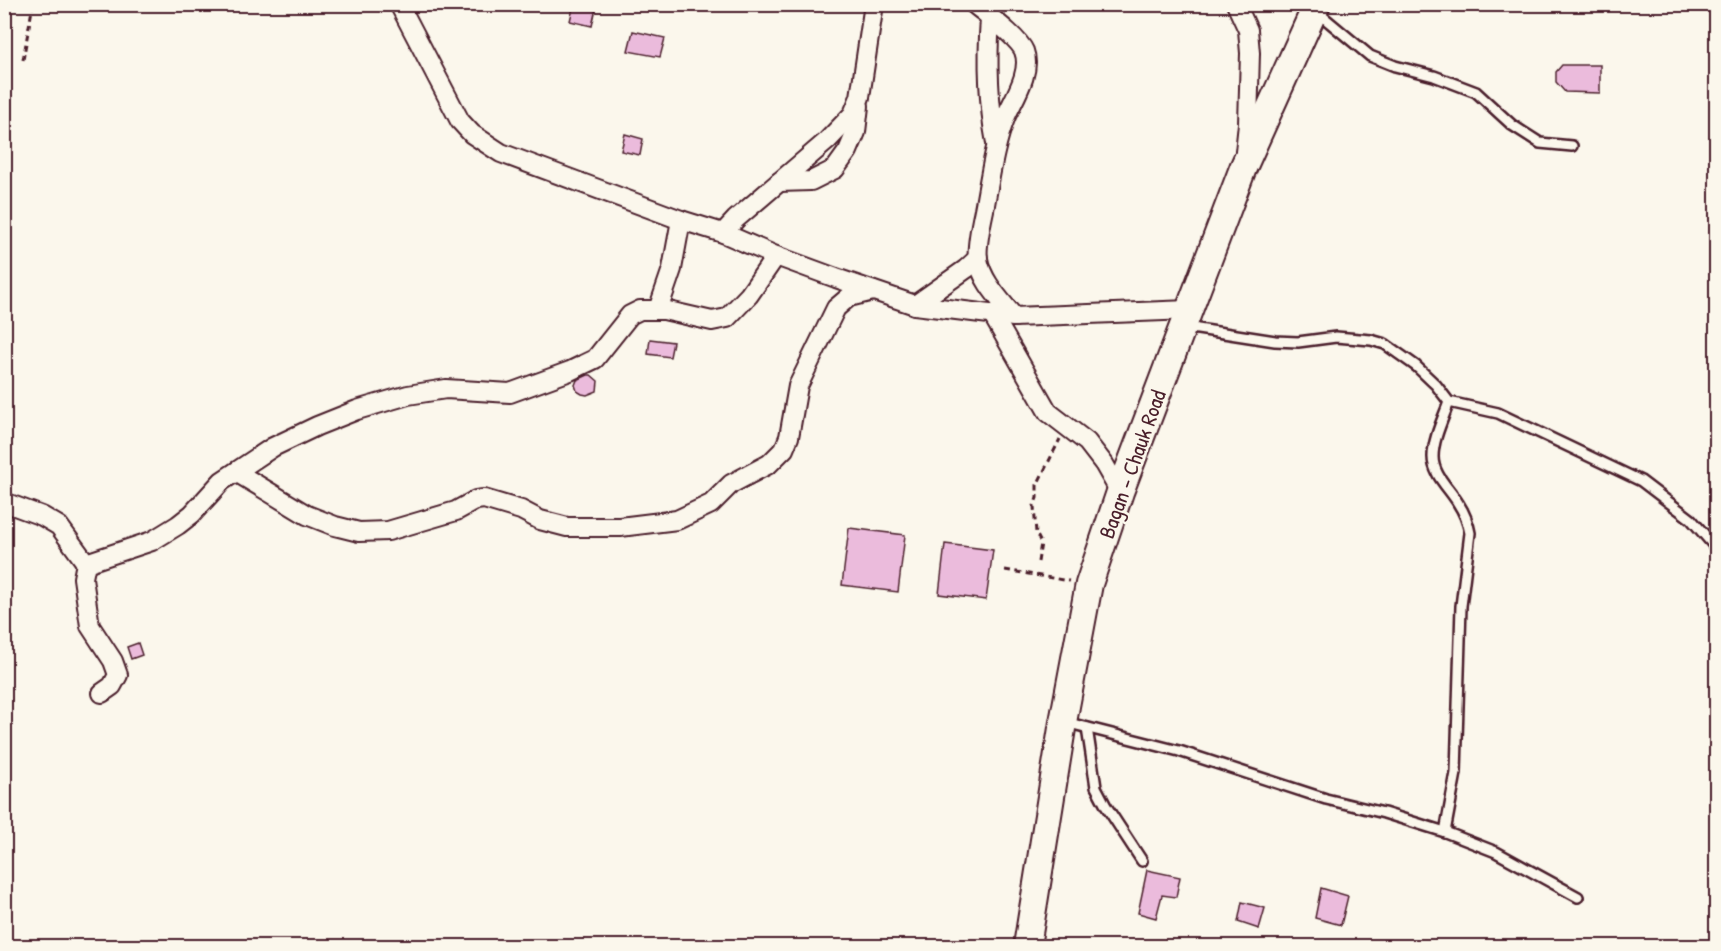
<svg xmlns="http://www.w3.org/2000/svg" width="1721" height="951" font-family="'Patrick Hand',sans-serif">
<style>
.building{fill:#ebbbdc;stroke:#4a1f2b;stroke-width:1.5}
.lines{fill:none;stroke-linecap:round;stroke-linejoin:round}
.service-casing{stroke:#4a1f2b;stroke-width:14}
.minor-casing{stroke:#4a1f2b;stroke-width:22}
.secondary-casing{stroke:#4a1f2b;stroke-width:30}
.path{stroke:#4a1f2b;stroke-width:3;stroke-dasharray:6 4.5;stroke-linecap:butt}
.service{stroke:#fbf7ec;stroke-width:9}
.minor{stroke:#fbf7ec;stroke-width:18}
.secondary{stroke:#fbf7ec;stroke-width:26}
.labels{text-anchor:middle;stroke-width:5;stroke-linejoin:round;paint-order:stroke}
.street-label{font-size:22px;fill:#4a1f2b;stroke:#fbf7ec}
</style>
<rect width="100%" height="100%" fill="#fbf7ec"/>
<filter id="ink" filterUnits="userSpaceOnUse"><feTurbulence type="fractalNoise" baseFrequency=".0167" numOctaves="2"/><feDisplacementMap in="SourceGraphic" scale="12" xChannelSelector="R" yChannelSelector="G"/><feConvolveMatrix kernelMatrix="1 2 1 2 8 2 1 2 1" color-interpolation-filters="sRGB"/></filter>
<g filter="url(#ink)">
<g class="building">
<polygon points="574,4 597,4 592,26 570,21"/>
<polygon points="633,31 665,38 660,57 628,51"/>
<polygon points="1562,65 1600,65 1600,93 1565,92 1556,82 1556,72"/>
<polygon points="625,134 643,139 640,155 621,151"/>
<polygon points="650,339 673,342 670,357 648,354"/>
<polygon points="588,375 591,375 598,381 597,391 587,395 582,394 577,391 575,385 577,380"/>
<polygon points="849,528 905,535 898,592 842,585"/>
<polygon points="945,544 993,550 986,600 939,594"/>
<polygon points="138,643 142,655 131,659 127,647"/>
<polygon points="1147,870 1180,877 1176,897 1162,895 1156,918 1138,913"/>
<polygon points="1321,888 1348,896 1341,925 1315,918"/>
<polygon points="1242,902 1265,908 1259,929 1238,922"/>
</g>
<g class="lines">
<defs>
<g id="service">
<polyline points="1316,11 1370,56 1395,66 1434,76 1476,92 1512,125 1540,143 1572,146"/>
<polyline points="1185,327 1275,341 1298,342 1336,337 1371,340 1385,344 1416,366 1436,385 1449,402 1498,413 1641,481 1691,519 1716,548"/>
<polyline points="1065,722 1179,751 1326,799 1384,813 1445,832 1496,852 1578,897"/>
<polyline points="1087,728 1096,787 1106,806 1142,861"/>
<path d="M1445 832 1456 773 1461 606 1470 533C1468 522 1464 512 1458 503 1449 488 1433 475 1433 457 1433 439 1443 419 1449 402"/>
</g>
<g id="minor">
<polyline points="399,4 460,121 472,134 501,153 681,220 723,233 776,256 836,278 915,305 1014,317 1189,310"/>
<path d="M974 4C987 15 1018 37 1024 51 1032 72 1014 98 1006 116 994 146 990 178 984 210 981 224 976 246 978 259 982 282 1001 300 1014 317"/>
<polyline points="1236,4 1248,30 1250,53 1248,124 1245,152"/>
<path d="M990 18C987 60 988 101 996 143"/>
<polyline points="779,182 811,181 835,169 848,151 856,132 859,106"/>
<polyline points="723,233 736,219 827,141 853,114 860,97 874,4"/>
<polyline points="915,305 966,269 978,258"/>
<polyline points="658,310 672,269 681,220"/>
<polyline points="992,314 1048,412 1087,442 1104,464 1120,492"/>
<polyline points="236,472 307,515 335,526 359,532 388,531 456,511 476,500 484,499 521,510 540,520 567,527 620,527 677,520 711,504 731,484 769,464 784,449 789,437 798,386 836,308 849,297 873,291"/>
<polyline points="4,502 42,516 59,526 86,563"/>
<polyline points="86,563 152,541 178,525 192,514 222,481 273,447 317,426 357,410 408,395 446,389 510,393 570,371 595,359 630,315 640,310 664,310 712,321 727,318 749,295 776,256"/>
<polyline points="86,563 83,578 90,626 113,661 118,675 112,686 102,693"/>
</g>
<polyline id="secondary" points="1027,946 1063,722 1089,584 1120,492 1243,168 1317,4"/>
</defs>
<use href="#service" class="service-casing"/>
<use href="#minor" class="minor-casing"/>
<use href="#secondary" class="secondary-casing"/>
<g class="path">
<polyline points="23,60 33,4"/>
<polyline points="1038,562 1041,543 1036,533 1034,506 1037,498 1037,485 1060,439"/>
<polyline points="1005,570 1069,581"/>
</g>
<use href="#service" class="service"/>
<use href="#minor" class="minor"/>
<use href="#secondary" class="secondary"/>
</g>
</g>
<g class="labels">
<g class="street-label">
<text transform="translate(1132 464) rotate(-70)" y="8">Bagan - Chauk Road</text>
</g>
</g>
<rect width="1721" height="951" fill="none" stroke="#fbf7ec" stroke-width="24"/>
<rect x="12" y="12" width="1697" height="927" fill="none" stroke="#4a1f2b" stroke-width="2" filter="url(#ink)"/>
</svg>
